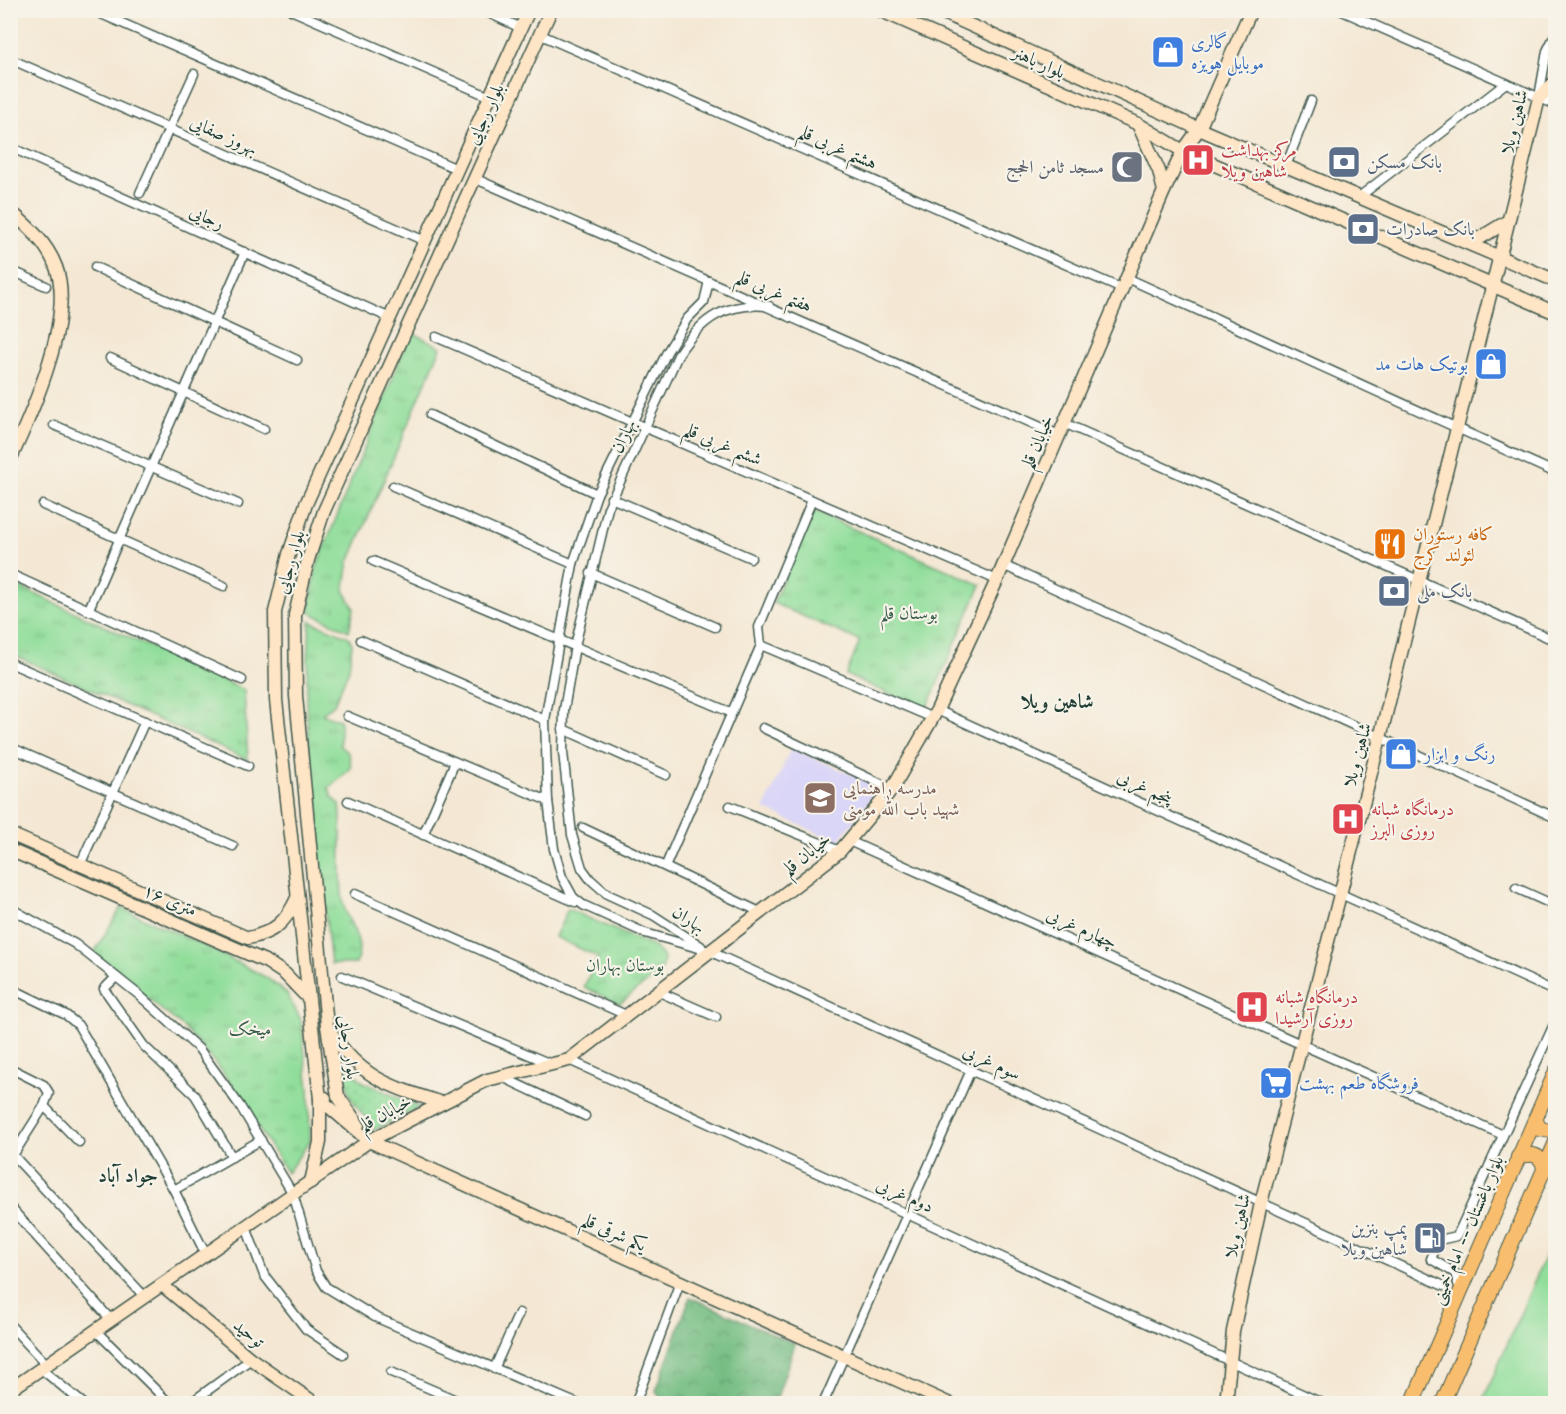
<svg xmlns="http://www.w3.org/2000/svg" width="1566" height="1414" font-family="'Libre Caslon Text',Amiri,serif">
<style>
.built{fill:#dad6f7}
.grass{fill:url(#grass-dots);stroke:#588e68;stroke-width:1.5}
.forest{fill:url(#forest-crowns);stroke:#4a7d5c;stroke-width:1.5}
.park{fill:url(#park-tufts);stroke:#588e68;stroke-width:1.5}
.garden{fill:#91de9b;stroke:#588e68;stroke-width:1.5}
.lines{fill:none;stroke-linecap:round;stroke-linejoin:round}
.street-casing{stroke:#3f574c;stroke-width:11}
.secondary-casing{stroke:#3f574c;stroke-width:15}
.primary-casing{stroke:#3f574c;stroke-width:16}
.street{stroke:#fff;stroke-width:8}
.secondary{stroke:#fde5c5;stroke-width:12}
.primary{stroke:#f9be6d;stroke-width:14}
.labels{text-anchor:middle;stroke-width:4.5;stroke-linejoin:round;paint-order:stroke}
.shop-label{font-size:18px;fill:#366cbe;stroke:#f7f3e8;text-anchor:start}
.street-label{font-size:18px;fill:#1f3d34;stroke:#f7f3e8}
.health-label{font-size:18px;fill:#be3a42;stroke:#f7f3e8;text-anchor:start}
.service-label{font-size:18px;fill:#4e5e75;stroke:#f7f3e8;text-anchor:start}
.worship-label{font-size:18px;fill:#5b616d;stroke:#f7f3e8;text-anchor:end}
.food-label{font-size:18px;fill:#c56008;stroke:#f7f3e8;text-anchor:start}
.park-label{font-size:18px;fill:#365d49;stroke:#f7f3e8}
.education-label{font-size:18px;fill:#785e54;stroke:#f7f3e8;text-anchor:start}
.neighbourhood-label{font-size:20px;font-weight:bold;fill:#1f3d34;stroke:#f7f3e8}
</style>
<defs>
<pattern id="grass-dots" width="8" height="8" patternUnits="userSpaceOnUse" patternTransform="scale(1.5)"><rect width="8" height="8" fill="#91de9b"/><path d="M2 2h.1M6 6h.1" fill="none" stroke="#7dbf86" stroke-width="1.8" stroke-linecap="round"/></pattern>
<pattern id="forest-crowns" width="20" height="18" patternUnits="userSpaceOnUse" patternTransform="scale(1.5)"><rect width="20" height="18" fill="#74bd83"/><path d="M2 6a3 3 0 1 1 6 0M12 15a3 3 0 1 1 6 0" fill="none" stroke="#5f9b6c"/></pattern>
<pattern id="park-tufts" width="24" height="20" patternUnits="userSpaceOnUse" patternTransform="scale(1.5)"><rect width="24" height="20" fill="#91de9b"/><path d="M3 7l-1-3M5 7V3M7 7l1-3M15 17l-1-3M17 17v-4M19 17l1-3" fill="none" stroke="#7dbf86"/></pattern>
</defs>
<rect width="100%" height="100%" fill="#f7f3e8"/>
<filter id="ink" filterUnits="userSpaceOnUse"><feTurbulence type="fractalNoise" baseFrequency=".0167" numOctaves="2"/><feDisplacementMap in="SourceGraphic" scale="12" xChannelSelector="R" yChannelSelector="G"/><feConvolveMatrix kernelMatrix="1 2 1 2 8 2 1 2 1" color-interpolation-filters="sRGB"/></filter>
<filter id="wash" filterUnits="userSpaceOnUse"><feTurbulence type="fractalNoise" baseFrequency=".008" numOctaves="4" result="noise"/><feDisplacementMap in="SourceGraphic" scale="24" xChannelSelector="R" yChannelSelector="G"/><feGaussianBlur stdDeviation="1.35" result="paint"/><feColorMatrix in="noise" values="0 0 0 0 0 0 0 0 0 0 0 0 0 0 0 0 0 1.4 0 .05"/><feComposite in="paint" operator="in"/></filter>
<g filter="url(#wash)">
<rect width="100%" height="100%" fill="#f4e8d4"/>
<polygon class="built" points="791,748 879,787 838,842 764,809"/>
<polygon class="grass" points="342,1059 363,1082 420,1107 374,1130 350,1097"/>
<polygon class="forest" points="690,1297 795,1344 775,1403 663,1403 656,1391"/>
<g class="park">
<polygon points="411,332 441,347 349,562 344,590 354,608 349,631 309,612 316,568"/>
<polygon points="813,511 981,585 926,710 846,675 860,641 773,603"/>
<polygon points="11,583 244,690 248,760 11,654"/>
<path d="M310 621 349 637 352 644 349 669 334 704 322 714 340 720V746L349 754 351 768 329 788 332 797 340 804C343 836 338 871 343 902 347 926 366 937 356 964H331L312 794 306 700Z"/>
<polygon points="121,908 210,948 267,978 287,994 301,1020 309,1090 310,1141 287,1173 222,1071 184,1028 93,954"/>
<polygon points="568,909 654,947 664,958 662,970 619,1004 584,987 598,957 555,937"/>
</g>
<polygon class="garden" points="1555,1233 1555,1403 1482,1403"/>
</g>
<g filter="url(#ink)">
<g class="lines">
<defs>
<g id="street">
<polyline points="92,10 457,169"/>
<polyline points="291,10 490,97"/>
<polyline points="482,10 521,28"/>
<polyline points="1340,10 1556,105"/>
<polyline points="541,35 1122,289"/>
<polyline points="10,59 425,241"/>
<polyline points="1539,97 1547,51 1556,33"/>
<polyline points="10,147 390,318"/>
<polyline points="1286,166 1311,101"/>
<polyline points="476,179 1059,435"/>
<polyline points="140,193 194,74"/>
<polyline points="1359,197 1506,83"/>
<polyline points="95,267 297,360"/>
<polyline points="10,270 46,286"/>
<polyline points="1127,278 1556,473"/>
<polyline points="709,281 704,302 687,319 667,352 597,494 573,564 545,720 548,801 554,849 562,877 573,897 583,905 645,933 709,951 1444,1286"/>
<polyline points="436,337 997,580"/>
<polyline points="110,358 264,429"/>
<polyline points="430,415 597,494"/>
<polyline points="1064,423 1556,641"/>
<polyline points="54,425 238,504"/>
<polyline points="393,486 573,564"/>
<polyline points="611,498 751,558"/>
<polyline points="43,505 224,586"/>
<polyline points="373,561 732,713"/>
<polyline points="1003,565 1556,818"/>
<polyline points="591,573 715,627"/>
<polyline points="10,574 242,680"/>
<polyline points="88,611 245,252"/>
<polyline points="361,640 545,720"/>
<polyline points="761,645 933,718"/>
<polyline points="10,663 248,766"/>
<polyline points="937,710 1556,992"/>
<polyline points="347,716 548,801"/>
<polyline points="763,728 892,789"/>
<polyline points="563,729 666,775"/>
<polyline points="10,747 233,846"/>
<polyline points="348,801 575,902"/>
<polyline points="730,806 840,851"/>
<polyline points="583,828 762,913"/>
<polyline points="423,835 455,762"/>
<polyline points="849,841 1503,1135"/>
<polyline points="80,865 145,721"/>
<polyline points="666,865 761,645 759,627 812,500"/>
<polyline points="1516,888 1556,906"/>
<polyline points="355,894 626,1015"/>
<polyline points="10,908 75,944 139,995 199,1049 240,1106 293,1194 316,1271 326,1287 375,1317 578,1404"/>
<path d="M701 946 653 915 607 894 590 879 582 868 572 835 563 752 564 710 575 646 608 508 679 353C702 318 726 302 769 306"/>
<polyline points="342,976 551,1064"/>
<polyline points="116,977 104,989 144,1046 195,1095 232,1157"/>
<polyline points="10,988 66,1015 78,1025 174,1190 206,1255"/>
<polyline points="657,991 716,1017"/>
<polyline points="569,1060 1324,1404"/>
<polyline points="10,1068 44,1085 49,1093 44,1106 10,1160"/>
<polyline points="500,1076 585,1116"/>
<polyline points="44,1106 79,1142"/>
<polyline points="10,1152 145,1297"/>
<polyline points="174,1190 261,1140"/>
<polyline points="10,1207 111,1320"/>
<polyline points="246,1227 264,1275 306,1329 343,1354"/>
<polyline points="1460,1291 1455,1273 1431,1259 1439,1240 1457,1236 1556,1020"/>
<polyline points="10,1325 47,1365"/>
<polyline points="96,1331 170,1404"/>
<polyline points="41,1369 84,1404"/>
<polyline points="494,1369 519,1313"/>
<polyline points="391,1372 465,1404"/>
<polyline points="189,1404 251,1359"/>
<polyline points="635,1404 680,1282"/>
<polyline points="823,1404 971,1070"/>
</g>
<g id="secondary">
<polyline points="529,10 306,504 289,554 275,612 276,700 320,1099 369,1141 950,1404"/>
<polyline points="879,10 1138,124 1183,151 1556,313"/>
<polyline points="937,10 1199,129 1556,281"/>
<polyline points="1138,124 1159,171 1164,191"/>
<path d="M10 211C29 227 47 243 56 267 75 317 32 413 10 460"/>
<polyline points="1463,240 1480,238 1508,221"/>
<path d="M10 834 248 938C274 933 286 922 297 898"/>
<polyline points="10,850 267,962 285,974 307,997"/>
<path d="M330 1031C361 1079 390 1086 442 1103"/>
<polyline points="358,1125 338,1096 327,1026 296,696 295,615 308,560 324,511 551,10"/>
<polyline points="311,1182 320,1142 320,1099 325,1098"/>
<polyline points="162,1285 251,1359 316,1404"/>
<polyline points="10,1390 369,1141 487,1080 569,1060 840,851 892,789 937,710 997,580 1164,191 1183,151 1199,129 1251,10"/>
<polyline points="1226,1404 1233,1331 1261,1203 1380,738 1539,98 1556,81"/>
</g>
<g id="primary">
<polyline points="1535,1119 1540,1129 1556,1132"/>
<path d="M1518 1157C1531 1153 1541 1153 1544 1168"/>
<polyline points="1412,1404 1556,1071"/>
<polyline points="1442,1404 1556,1142"/>
</g>
</defs>
<use href="#street" class="street-casing"/>
<use href="#secondary" class="secondary-casing"/>
<use href="#primary" class="primary-casing"/>
<use href="#street" class="street"/>
<use href="#secondary" class="secondary"/>
<use href="#primary" class="primary"/>
</g>
</g>
<defs>
<symbol id="shop-square" viewBox="-11 -11 22 22"><rect x="-9" y="-9" width="18" height="18" rx="4" fill="#3f7fe0" stroke="#f7f3e8"/><path d="M-5-2.5h2.3a2.7 3.5 0 0 1 5.4 0H5L5.5 6h-11ZM-1.5-2.5h3a1.5 2.3 0 0 0-3 0Z" fill="#fff"/></symbol>
<symbol id="hospital-square" viewBox="-11 -11 22 22"><rect x="-9" y="-9" width="18" height="18" rx="4" fill="#e0444e" stroke="#f7f3e8"/><path d="M-5-5h3v3.5h4V-5h3V5h-3V1.5h-4V5h-3Z" fill="#fff"/></symbol>
<symbol id="bank-square" viewBox="-11 -11 22 22"><rect x="-9" y="-9" width="18" height="18" rx="4" fill="#5c6f8a" stroke="#f7f3e8"/><path d="M-6-4H6V4H-6ZM0-2.3a2.3 2.3 0 1 0 0 4.6a2.3 2.3 0 1 0 0-4.6Z" fill="#fff"/></symbol>
<symbol id="mosque-square" viewBox="-11 -11 22 22"><rect x="-9" y="-9" width="18" height="18" rx="4" fill="#6b7280" stroke="#f7f3e8"/><path d="M3.5-4.9A6 6 0 1 0 3.5 4.9A5 5 0 1 1 3.5-4.9Z" fill="#fff"/></symbol>
<symbol id="restaurant-square" viewBox="-11 -11 22 22"><rect x="-9" y="-9" width="18" height="18" rx="4" fill="#e8710a" stroke="#f7f3e8"/><path d="M-5-6h1v4h1v-4h1v4h1v-4h1v5L-1.5 .5V6h-2V.5L-5-1ZM5-6V6H3V1.5H1.5Q1.5-4 5-6Z" fill="#fff"/></symbol>
<symbol id="school-square" viewBox="-11 -11 22 22"><rect x="-9" y="-9" width="18" height="18" rx="4" fill="#8d6e63" stroke="#f7f3e8"/><path d="M0-5L7-2L0 1L-7-2ZM-4 1L0 2.5L4 1V4Q0 6-4 4Z" fill="#fff"/></symbol>
<symbol id="supermarket-square" viewBox="-11 -11 22 22"><rect x="-9" y="-9" width="18" height="18" rx="4" fill="#3f7fe0" stroke="#f7f3e8"/><path d="M-6-5.5h2.5l.6 2H6L4.5 2H-2.5L-4.4-4H-6ZM-1.5 3.2a1.3 1.3 0 1 0 .1 0ZM3 3.2a1.3 1.3 0 1 0 .1 0Z" fill="#fff"/></symbol>
<symbol id="fuel-square" viewBox="-11 -11 22 22"><rect x="-9" y="-9" width="18" height="18" rx="4" fill="#5c6f8a" stroke="#f7f3e8"/><path d="M-5.5-6h7V0h2V4h1.3V-2.5L3-4.5l.8-.8L6-3V5H2.5V1h-1V6h-7ZM-4.2-4.7v3.2H.2V-4.7Z" fill="#fff"/></symbol>
</defs>
<g fill-rule="evenodd">
<use href="#shop-square" x="1149" y="33" width="38" height="38"/>
<use href="#hospital-square" x="1179" y="141" width="38" height="38"/>
<use href="#bank-square" x="1325" y="143" width="38" height="38"/>
<use href="#mosque-square" x="1108" y="148" width="38" height="38"/>
<use href="#bank-square" x="1344" y="210" width="38" height="38"/>
<use href="#shop-square" x="1472" y="345" width="38" height="38"/>
<use href="#restaurant-square" x="1371" y="525" width="38" height="38"/>
<use href="#bank-square" x="1375" y="572" width="38" height="38"/>
<use href="#shop-square" x="1382" y="735" width="38" height="38"/>
<use href="#school-square" x="801" y="779" width="38" height="38"/>
<use href="#hospital-square" x="1329" y="800" width="38" height="38"/>
<use href="#hospital-square" x="1233" y="988" width="38" height="38"/>
<use href="#supermarket-square" x="1257" y="1064" width="38" height="38"/>
<use href="#fuel-square" x="1411" y="1219" width="38" height="38"/>
</g>
<g class="labels">
<g class="shop-label">
<text x="1191" y="48">گالری<tspan x="1191" dy="21">موبایل هویزه</tspan></text>
<text x="1468" y="370" text-anchor="end">بوتیک هات مد</text>
<text x="1424" y="760">رنگ و ابزار</text>
<text x="1299" y="1089">فروشگاه طعم بهشت</text>
</g>
<g class="street-label">
<text transform="translate(1039 62) rotate(24)" y="6">بلوار باهنر</text>
<text transform="translate(485 114) rotate(-65)" y="6">بلوار رجایی</text>
<text transform="translate(1514 122) rotate(-76)" y="6">شاهین ویلا</text>
<text transform="translate(224 135) rotate(24)" y="6">بهروز صفایی</text>
<text transform="translate(838 147) rotate(24)" y="6">هشتم غربی قلم</text>
<text transform="translate(207 217) rotate(24)" y="6">رجایی</text>
<text transform="translate(774 291) rotate(23)" y="6">هفتم غربی قلم</text>
<text transform="translate(623 436) rotate(-64)" y="6">بهاران</text>
<text transform="translate(1037 442) rotate(-67)" y="6">خیابان قلم</text>
<text transform="translate(723 444) rotate(23)" y="6">ششم غربی قلم</text>
<text transform="translate(290 562) rotate(-74)" y="6">بلوار رجایی</text>
<text transform="translate(1357 755) rotate(-75)" y="6">شاهین ویلا</text>
<text transform="translate(1145 787) rotate(25)" y="6">پنجم غربی</text>
<text transform="translate(806 854) rotate(-39)" y="6">خیابان قلم</text>
<text transform="translate(170 900) rotate(23)" y="6">۱۶ متری</text>
<text transform="translate(689 919) rotate(33)" y="6">بهاران</text>
<text transform="translate(1082 928) rotate(24)" y="6">چهارم غربی</text>
<text transform="translate(349 1047) rotate(82)" y="6">بلوار رجایی</text>
<text transform="translate(992 1062) rotate(25)" y="6">سوم غربی</text>
<text transform="translate(385 1113) rotate(-29)" y="6">خیابان قلم</text>
<text transform="translate(905 1195) rotate(24)" y="6">دوم غربی</text>
<text transform="translate(1237 1226) rotate(-77)" y="6">شاهین ویلا</text>
<text transform="translate(1467 1230) rotate(-67)" y="6">بلوار باغستان -- امام خمینی</text>
<text transform="translate(614 1232) rotate(24)" y="6">یکم شرقی قلم</text>
<text transform="translate(249 1333) rotate(39)" y="6">توحید</text>
</g>
<g class="health-label">
<text x="1221" y="156">مرکز بهداشت<tspan x="1221" dy="21">شاهین ویلا</tspan></text>
<text x="1371" y="815">درمانگاه شبانه<tspan x="1371" dy="21">روزی البرز</tspan></text>
<text x="1275" y="1003">درمانگاه شبانه<tspan x="1275" dy="21">روزی آرشیدا</tspan></text>
</g>
<g class="service-label">
<text x="1367" y="168">بانک مسکن</text>
<text x="1386" y="235">بانک صادرات</text>
<text x="1417" y="597">بانک ملی</text>
<text x="1407" y="1234" text-anchor="end">پمپ بنزین<tspan x="1407" dy="21">شاهین ویلا</tspan></text>
</g>
<g class="worship-label">
<text x="1104" y="173">مسجد ثامن الحجج</text>
</g>
<g class="food-label">
<text x="1413" y="540">کافه رستوران<tspan x="1413" dy="21">لئولند کرج</tspan></text>
</g>
<g class="park-label">
<text x="909" y="619">بوستان قلم</text>
<text x="625" y="971">بوستان بهاران</text>
<text x="250" y="1035">میخک</text>
</g>
<g class="education-label">
<text x="843" y="794">مدرسه راهنمایی<tspan x="843" dy="21">شهید باب الله مومنی</tspan></text>
</g>
<g class="neighbourhood-label">
<text x="1057" y="708">شاهین ویلا</text>
<text x="128" y="1182">جواد آباد</text>
</g>
</g>
<rect width="1566" height="1414" fill="none" stroke="#f7f3e8" stroke-width="36"/>
</svg>
